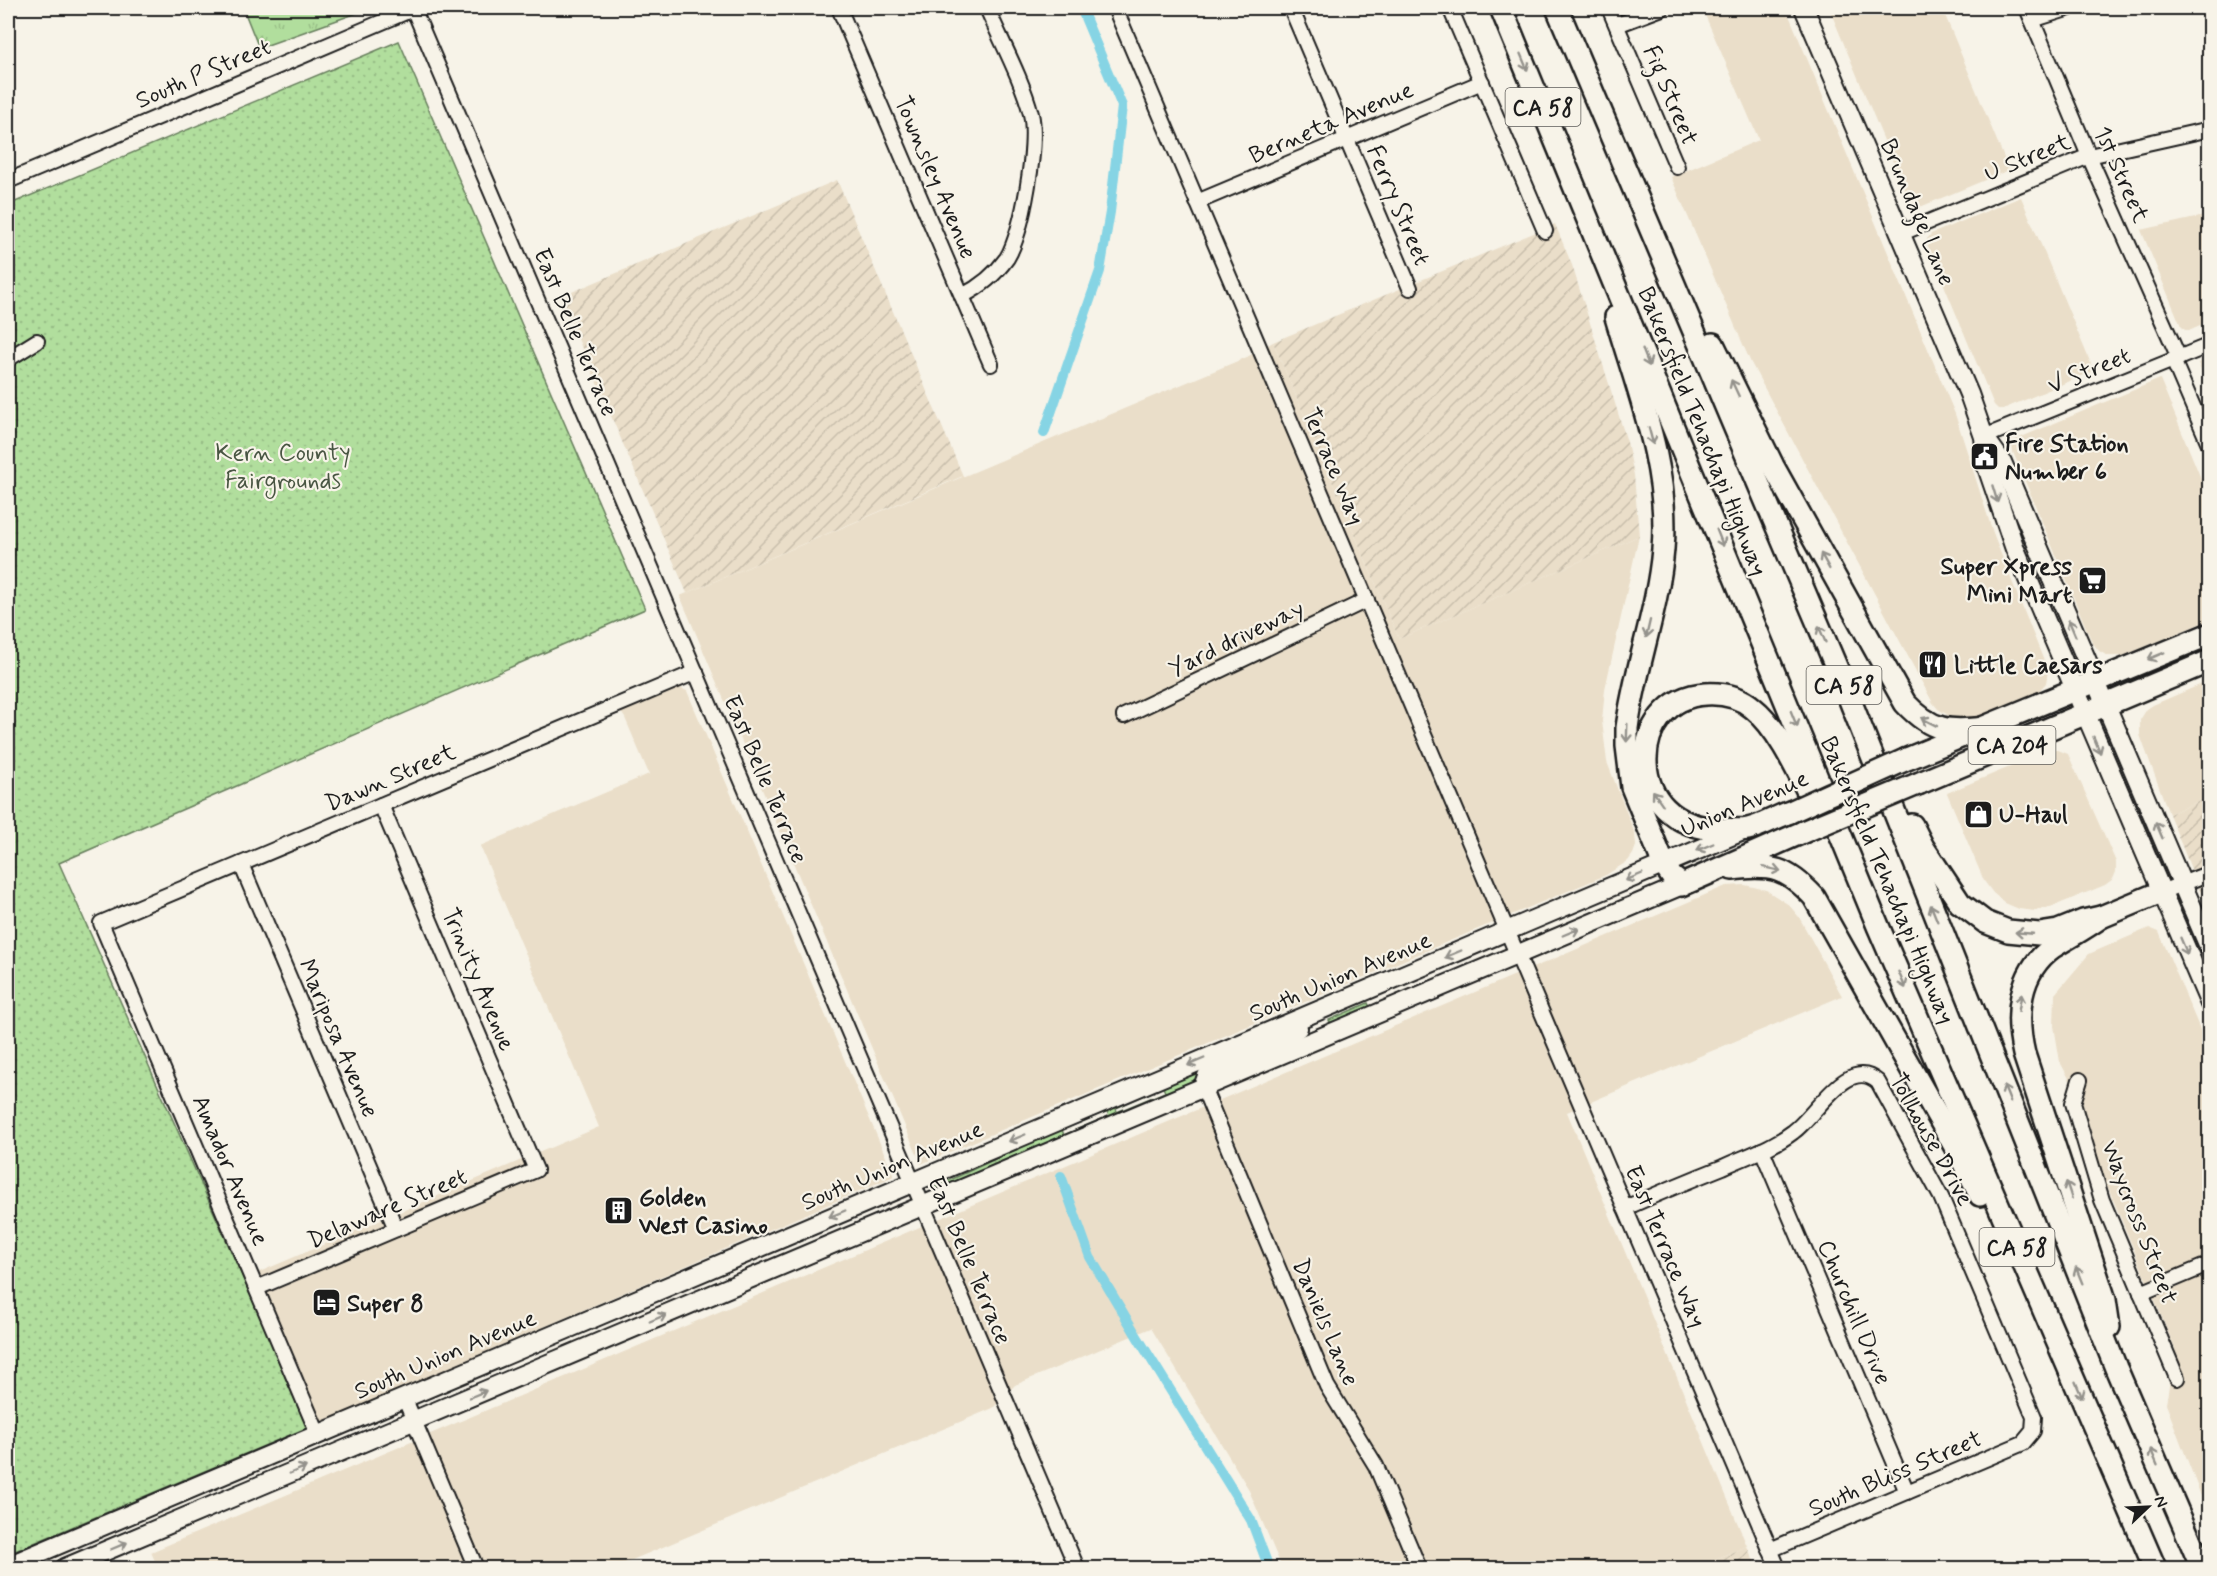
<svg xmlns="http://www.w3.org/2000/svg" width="2217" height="1576" font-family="Mynerve,sans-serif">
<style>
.built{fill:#eadec9}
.industrial{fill:url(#industrial-furrows)}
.grass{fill:url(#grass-tufts);stroke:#667d5c;stroke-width:1.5;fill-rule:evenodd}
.park{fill:url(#park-dots);stroke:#667d5c;stroke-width:1.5}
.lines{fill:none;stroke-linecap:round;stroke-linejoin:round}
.canal{stroke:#86d4e4;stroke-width:10}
.minor-casing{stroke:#1c1c1c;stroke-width:18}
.major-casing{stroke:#1c1c1c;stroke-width:22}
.highway-casing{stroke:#1c1c1c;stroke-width:26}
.minor{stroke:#f7f3e8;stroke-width:14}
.major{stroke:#f7f3e8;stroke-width:18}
.highway{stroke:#f7f3e8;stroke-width:21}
.highway-bridge-casing{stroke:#1c1c1c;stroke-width:26;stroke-linecap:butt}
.highway-bridge{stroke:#f7f3e8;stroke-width:21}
.oneway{stroke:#94928c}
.labels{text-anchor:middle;stroke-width:4.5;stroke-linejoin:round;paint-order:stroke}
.shield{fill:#f7f3e8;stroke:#5e5c59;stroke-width:1.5}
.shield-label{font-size:22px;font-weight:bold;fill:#1c1c1c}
.street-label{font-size:24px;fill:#1c1c1c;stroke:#f7f3e8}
.poi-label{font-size:24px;font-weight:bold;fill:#1c1c1c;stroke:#f7f3e8;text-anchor:start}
.park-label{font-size:24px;fill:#495643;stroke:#f7f3e8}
</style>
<defs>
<pattern id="industrial-furrows" width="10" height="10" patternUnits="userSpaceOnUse" patternTransform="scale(1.5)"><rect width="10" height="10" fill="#eadec9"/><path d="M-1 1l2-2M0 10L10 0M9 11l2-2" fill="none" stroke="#c8beac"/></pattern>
<pattern id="grass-tufts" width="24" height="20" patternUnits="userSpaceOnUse" patternTransform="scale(1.5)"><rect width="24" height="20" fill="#b1de9d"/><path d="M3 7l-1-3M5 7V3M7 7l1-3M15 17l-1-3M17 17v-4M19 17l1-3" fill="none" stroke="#98be87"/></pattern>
<pattern id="park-dots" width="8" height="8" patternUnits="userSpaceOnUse" patternTransform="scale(1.5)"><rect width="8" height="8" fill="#b1de9d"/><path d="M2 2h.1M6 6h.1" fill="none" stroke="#98be87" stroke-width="1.8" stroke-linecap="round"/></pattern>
</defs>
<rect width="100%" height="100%" fill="#f7f3e8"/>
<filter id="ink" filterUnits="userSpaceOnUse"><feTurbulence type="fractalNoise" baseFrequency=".0167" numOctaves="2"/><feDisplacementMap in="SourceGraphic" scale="12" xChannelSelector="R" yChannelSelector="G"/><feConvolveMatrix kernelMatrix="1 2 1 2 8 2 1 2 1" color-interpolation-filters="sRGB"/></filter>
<g filter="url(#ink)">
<g class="built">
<polygon points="1702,8 1786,8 1955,414 1995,539 2048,671 2046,683 2038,692 1967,722 1951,717 1938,709 1933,703 1751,363 1671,177 1759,140"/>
<polygon points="1829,8 1942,8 2009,170 1920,207 1914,207 1910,203"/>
<polygon points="2021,197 2094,371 2003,409 1998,409 1994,405 1927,244 1927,239 1931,234"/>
<polygon points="2209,215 2209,322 2191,330 2185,330 2181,326 2141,230"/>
<polygon points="1273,342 1399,639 1639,536 1605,689 1602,721 1607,762 1635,834 1636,846 1633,854 1628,861 1606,875 921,1164 680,596 1247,357"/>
<polygon points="2209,358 2209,391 2198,363"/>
<polygon points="2160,379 2209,498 2209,620 2123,656 2108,656 2099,651 2092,642 2010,445 2012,441"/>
<polygon points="2209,681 2209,797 2169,814 2140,735 2140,720 2147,709 2153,705"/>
<polygon points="678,687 687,691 894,1176 319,1424 257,1273 599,1127 480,846 649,774 625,718 620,711"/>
<polygon points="2051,750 2058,750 2068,754 2116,862 2116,872 2113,879 2105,885 2054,906 2035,911 2019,909 2005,903 1993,893 1984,881 1947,793"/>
<polygon points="1745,885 1766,890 1789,905 1799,917 1842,996 1567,1112 1747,1546 1694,1568 1282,1568 1248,1488 1151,1328 1015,1385 993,1408 613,1568 158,1568 151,1552 1726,886"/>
<polygon points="2149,928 2159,932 2209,1051 2209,1517 2166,1404 2175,1349 2105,1180 2082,1102 2060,1062 2054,1026 2055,994 2089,954"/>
</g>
<g class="industrial">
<polygon points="837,180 963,476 687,593 560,297"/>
<polygon points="1555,224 1572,265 1627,442 1634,475 1639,536 1399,639 1273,342"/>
<polygon points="2209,797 2209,913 2169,814"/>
<polygon points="1747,1546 1757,1568 1694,1568"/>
</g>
<g class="grass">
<polygon points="243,8 371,8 259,48"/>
<polygon points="1368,1003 1371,1009 1332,1026 1329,1020"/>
<path d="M1221 1062 1198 1075 1194 1082 934 1191 933 1188 1073 1123ZM1163 1087 1165 1092 1117 1112 1116 1108ZM1107 1111 1109 1116 1064 1135 1062 1130Z"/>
</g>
<polygon class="park" points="399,41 645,609 59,863 309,1427 8,1554 8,205"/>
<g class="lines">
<g class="canal">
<polyline points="1044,433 1100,271 1110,212 1122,106 1081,8"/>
<polyline points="1061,1176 1090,1257 1138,1338 1251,1520 1269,1568"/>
</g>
<defs>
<g id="minor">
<polyline points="413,8 1077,1568"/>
<polyline points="839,8 991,364"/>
<polyline points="1115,8 1778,1568"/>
<polyline points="1291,8 1410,288"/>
<polyline points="1450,8 1545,231"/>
<polyline points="1609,8 1677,167"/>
<polyline points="2027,8 2089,156 2179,358"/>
<polyline points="2032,20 2070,8"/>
<polyline points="1617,25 1662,8"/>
<polyline points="8,181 415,8"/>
<polyline points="1197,202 1482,82"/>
<polyline points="1902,233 2089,156 2210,129"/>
<path d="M962 296C980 287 995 275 1007 258 1023 232 1038 143 1031 114 1022 79 1001 41 987 8"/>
<polyline points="8,359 37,341"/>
<polyline points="2173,360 2210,446"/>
<polyline points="1984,437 2210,345"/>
<polyline points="1124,716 1367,600"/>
<polyline points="241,864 396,1229"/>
<polyline points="2161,892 2210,873"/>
<polyline points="2080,1080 2073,1103 2102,1200 2177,1378"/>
<polyline points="1203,1087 1327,1386 1376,1466 1419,1568"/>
<polyline points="1762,1150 1907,1492"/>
<path d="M1625 1208C1657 1194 1690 1180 1723 1167 1747 1156 1772 1148 1793 1132 1817 1115 1847 1055 1878 1082L1941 1197 2034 1417 2033 1431 2023 1443 1770 1550"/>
<polyline points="257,1288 536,1170 381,805"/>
<polyline points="2141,1293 2210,1264"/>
<polyline points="404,1397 476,1568"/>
<polyline points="318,1434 101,923 696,672"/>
</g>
<g id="major">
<polyline points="1804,8 1969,394 1984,437 1987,467 2015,549 2210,1004"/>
<polyline points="1985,438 2002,462 2210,949"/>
<polyline points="1203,1087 1207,1076 1212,1071 1278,1042 1298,1028"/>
<polyline points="8,1566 1745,830"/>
<polyline points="65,1568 1682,885"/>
</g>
<g id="highway">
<polyline points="1501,8 1878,926 2155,1568"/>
<polyline points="1557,8 1846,690 2116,1368 2202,1568"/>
<path d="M1616 317C1638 392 1670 469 1663 549 1658 609 1635 668 1627 728V746L1632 787 1664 865 1672 877 1682 885 1803 832"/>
<path d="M1713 344 1773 466 1905 703C1932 732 1949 732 1986 728"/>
<polyline points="1907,759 2210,634"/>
<polyline points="1920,783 2210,661"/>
<path d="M1790 812C1776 817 1762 826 1748 829 1740 831 1729 829 1721 829 1621 828 1626 698 1706 694 1724 693 1740 697 1753 708 1780 729 1802 781 1818 812"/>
<polyline points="1912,825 1923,847 1960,903 1985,922 2008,931 2039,934 2058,931 2083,921 2101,917 2161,892"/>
<path d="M1732 869C1772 864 1787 868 1814 897L1957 1150 1980 1195"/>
<path d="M2101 917C2086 928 2069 937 2053 947 2018 972 2015 1016 2024 1054L2105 1300 2109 1327"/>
</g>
</defs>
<use href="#minor" class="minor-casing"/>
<use href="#major" class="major-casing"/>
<use href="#highway" class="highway-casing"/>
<use href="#minor" class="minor"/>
<use href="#major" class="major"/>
<use href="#highway" class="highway"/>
<defs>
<g id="highway-bridge">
<polyline points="1790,812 1907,759"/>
<polyline points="1803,832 1920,783"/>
</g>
</defs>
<use href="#highway-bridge" class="highway-bridge-casing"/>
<use href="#highway-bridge" class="highway-bridge"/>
</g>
<defs><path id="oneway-shaft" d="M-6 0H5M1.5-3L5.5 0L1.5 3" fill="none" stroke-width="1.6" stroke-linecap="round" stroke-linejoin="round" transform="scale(1.5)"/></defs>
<g class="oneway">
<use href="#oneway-shaft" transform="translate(1524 62) rotate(67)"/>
<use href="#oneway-shaft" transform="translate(1646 358) rotate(68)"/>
<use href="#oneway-shaft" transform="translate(1735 388) rotate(-115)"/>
<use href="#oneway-shaft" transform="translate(1651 436) rotate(75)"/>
<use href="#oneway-shaft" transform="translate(1995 494) rotate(73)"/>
<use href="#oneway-shaft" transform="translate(1720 538) rotate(68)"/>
<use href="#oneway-shaft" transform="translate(1825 561) rotate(-119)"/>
<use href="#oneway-shaft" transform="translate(2072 628) rotate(-113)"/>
<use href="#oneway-shaft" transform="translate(1648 629) rotate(103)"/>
<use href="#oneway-shaft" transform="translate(1822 634) rotate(-113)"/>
<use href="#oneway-shaft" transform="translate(2156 656) rotate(157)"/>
<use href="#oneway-shaft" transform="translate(1794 719) rotate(68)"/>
<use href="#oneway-shaft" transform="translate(1929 722) rotate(-153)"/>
<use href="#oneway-shaft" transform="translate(1627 733) rotate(92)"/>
<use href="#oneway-shaft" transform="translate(2097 745) rotate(67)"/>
<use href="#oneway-shaft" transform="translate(1658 798) rotate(-125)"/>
<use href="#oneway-shaft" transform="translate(2159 830) rotate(-113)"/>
<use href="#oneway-shaft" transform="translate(1705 847) rotate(157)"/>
<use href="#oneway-shaft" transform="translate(1772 869) rotate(12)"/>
<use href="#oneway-shaft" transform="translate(1634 877) rotate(157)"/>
<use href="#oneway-shaft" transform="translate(1934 913) rotate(-112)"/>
<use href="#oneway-shaft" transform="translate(1571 932) rotate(-23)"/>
<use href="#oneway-shaft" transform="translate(2024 933) rotate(-175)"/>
<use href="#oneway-shaft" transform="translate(2184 946) rotate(67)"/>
<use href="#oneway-shaft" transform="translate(1453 954) rotate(157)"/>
<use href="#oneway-shaft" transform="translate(1902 980) rotate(67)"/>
<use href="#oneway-shaft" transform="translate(2020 1003) rotate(-80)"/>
<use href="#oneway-shaft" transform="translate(1196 1062) rotate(157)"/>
<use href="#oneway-shaft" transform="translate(2007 1094) rotate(-112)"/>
<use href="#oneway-shaft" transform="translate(1017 1138) rotate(157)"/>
<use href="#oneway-shaft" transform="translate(2069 1190) rotate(-108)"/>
<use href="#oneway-shaft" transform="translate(837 1214) rotate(157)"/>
<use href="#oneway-shaft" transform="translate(2079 1275) rotate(-112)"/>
<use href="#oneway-shaft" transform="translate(658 1318) rotate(-23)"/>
<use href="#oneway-shaft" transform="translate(2079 1390) rotate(67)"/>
<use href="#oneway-shaft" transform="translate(478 1394) rotate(-23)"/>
<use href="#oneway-shaft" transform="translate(2154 1457) rotate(-113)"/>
<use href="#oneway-shaft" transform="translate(298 1470) rotate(-23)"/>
<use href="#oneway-shaft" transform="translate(119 1546) rotate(-23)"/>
</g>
</g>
<defs>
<symbol id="civic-square" viewBox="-11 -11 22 22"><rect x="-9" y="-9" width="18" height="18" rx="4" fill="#1c1c1c" stroke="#f7f3e8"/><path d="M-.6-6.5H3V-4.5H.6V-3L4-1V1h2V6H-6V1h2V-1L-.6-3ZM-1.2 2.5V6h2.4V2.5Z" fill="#fff"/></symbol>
<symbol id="supermarket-square" viewBox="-11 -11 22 22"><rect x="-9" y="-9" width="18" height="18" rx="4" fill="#1c1c1c" stroke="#f7f3e8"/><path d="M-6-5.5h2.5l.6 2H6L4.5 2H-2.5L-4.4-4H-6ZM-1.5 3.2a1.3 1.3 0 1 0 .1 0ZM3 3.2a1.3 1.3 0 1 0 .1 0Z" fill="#fff"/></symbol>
<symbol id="restaurant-square" viewBox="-11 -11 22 22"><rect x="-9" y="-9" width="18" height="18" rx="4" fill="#1c1c1c" stroke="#f7f3e8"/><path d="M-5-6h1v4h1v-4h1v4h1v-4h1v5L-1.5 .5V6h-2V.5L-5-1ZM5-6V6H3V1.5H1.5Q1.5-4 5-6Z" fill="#fff"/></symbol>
<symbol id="shop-square" viewBox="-11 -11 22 22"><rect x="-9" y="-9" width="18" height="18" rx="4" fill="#1c1c1c" stroke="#f7f3e8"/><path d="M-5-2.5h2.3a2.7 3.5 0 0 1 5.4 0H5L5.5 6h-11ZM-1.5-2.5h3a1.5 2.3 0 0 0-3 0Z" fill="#fff"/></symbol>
<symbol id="building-square" viewBox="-11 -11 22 22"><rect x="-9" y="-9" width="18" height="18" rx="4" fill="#1c1c1c" stroke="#f7f3e8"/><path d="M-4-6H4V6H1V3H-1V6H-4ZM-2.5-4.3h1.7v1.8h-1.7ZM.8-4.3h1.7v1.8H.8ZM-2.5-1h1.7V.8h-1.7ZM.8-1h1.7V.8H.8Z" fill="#fff"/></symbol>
<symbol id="hotel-square" viewBox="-11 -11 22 22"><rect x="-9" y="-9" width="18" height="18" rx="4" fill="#1c1c1c" stroke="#f7f3e8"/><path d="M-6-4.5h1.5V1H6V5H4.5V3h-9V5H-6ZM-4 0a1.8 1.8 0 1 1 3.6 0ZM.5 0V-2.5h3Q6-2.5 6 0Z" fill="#fff"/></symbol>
</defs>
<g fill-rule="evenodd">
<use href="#civic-square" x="1968" y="440" width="33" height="33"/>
<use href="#supermarket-square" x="2076" y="564" width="33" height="33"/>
<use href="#restaurant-square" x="1916" y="648" width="33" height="33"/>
<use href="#shop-square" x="1962" y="798" width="33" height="33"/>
<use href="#building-square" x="602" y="1194" width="33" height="33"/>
<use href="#hotel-square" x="310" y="1286" width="33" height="33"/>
</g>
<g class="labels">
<g class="shield">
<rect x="1505.5" y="88" width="75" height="38" rx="4.5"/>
<rect x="1806.5" y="666" width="75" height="38" rx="4.5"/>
<rect x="1968.5" y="726" width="87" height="38" rx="4.5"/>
<rect x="1979.5" y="1228" width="75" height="38" rx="4.5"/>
</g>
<g class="shield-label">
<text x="1543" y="115">CA 58</text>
<text x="1844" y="693">CA 58</text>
<text x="2012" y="753">CA 204</text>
<text x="2017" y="1255">CA 58</text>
</g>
<g class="street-label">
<text transform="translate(203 73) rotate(-23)" y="8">South P Street</text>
<text transform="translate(1671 95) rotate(67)" y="8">Fig Street</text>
<text transform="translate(1331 122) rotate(-23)" y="8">Berneta Avenue</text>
<text transform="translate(2027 157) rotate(-22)" y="8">U Street</text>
<text transform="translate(2122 174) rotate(66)" y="8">1st Street</text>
<text transform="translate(936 177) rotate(67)" y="8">Townsley Avenue</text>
<text transform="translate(1399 205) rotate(67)" y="8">Ferry Street</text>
<text transform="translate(1918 212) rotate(67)" y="8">Brundage Lane</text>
<text transform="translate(576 332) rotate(67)" y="8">East Belle Terrace</text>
<text transform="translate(2089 370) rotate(-22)" y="8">V Street</text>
<text transform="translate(1703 431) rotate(68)" y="8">Bakersfield Tehachapi Highway</text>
<text transform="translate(1334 466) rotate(67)" y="8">Terrace Way</text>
<text transform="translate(1236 638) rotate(-26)" y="8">Yard driveway</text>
<text transform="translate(390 777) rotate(-23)" y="8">Dawn Street</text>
<text transform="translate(766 779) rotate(67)" y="8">East Belle Terrace</text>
<text transform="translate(1744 803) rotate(-23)" y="8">Union Avenue</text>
<text transform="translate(1888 880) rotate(67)" y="8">Bakersfield Tehachapi Highway</text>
<text transform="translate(1340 976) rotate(-23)" y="8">South Union Avenue</text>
<text transform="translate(479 979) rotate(67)" y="8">Trinity Avenue</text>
<text transform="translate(339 1038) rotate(67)" y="8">Mariposa Avenue</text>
<text transform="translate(1932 1139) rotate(61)" y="8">Tollhouse Drive</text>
<text transform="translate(892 1165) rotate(-23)" y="8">South Union Avenue</text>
<text transform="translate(231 1170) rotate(67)" y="8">Amador Avenue</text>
<text transform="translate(387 1208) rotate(-23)" y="8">Delaware Street</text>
<text transform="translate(2140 1222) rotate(69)" y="8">Waycross Street</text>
<text transform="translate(1666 1246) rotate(67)" y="8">East Terrace Way</text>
<text transform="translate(970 1260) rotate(67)" y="8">East Belle Terrace</text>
<text transform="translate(1855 1312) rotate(67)" y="8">Churchill Drive</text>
<text transform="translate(1326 1322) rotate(67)" y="8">Daniels Lane</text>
<text transform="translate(445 1354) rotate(-23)" y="8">South Union Avenue</text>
<text transform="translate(1895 1473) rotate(-23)" y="8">South Bliss Street</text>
</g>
<g class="poi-label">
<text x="2005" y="451">Fire Station<tspan x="2005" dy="28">Number 6</tspan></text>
<text x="2072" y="574" text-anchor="end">Super Xpress<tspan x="2072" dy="28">Mini Mart</tspan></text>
<text x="1954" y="673">Little Caesars</text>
<text x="1999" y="822">U-Haul</text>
<text x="639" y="1205">Golden<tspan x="639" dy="28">West Casino</tspan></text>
<text x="347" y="1311">Super 8</text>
</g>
<g class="park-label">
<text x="283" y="460">Kern County<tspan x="283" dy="28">Fairgrounds</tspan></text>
</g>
</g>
<rect width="2217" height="1576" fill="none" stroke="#f7f3e8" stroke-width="30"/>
<rect x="15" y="15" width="2187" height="1546" fill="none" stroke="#1c1c1c" stroke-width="2" filter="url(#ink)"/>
<g transform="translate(2148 1507) rotate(67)" stroke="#f7f3e8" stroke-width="4.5" paint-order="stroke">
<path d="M0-4.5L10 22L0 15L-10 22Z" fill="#1c1c1c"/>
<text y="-9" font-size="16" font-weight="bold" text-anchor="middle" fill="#1c1c1c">N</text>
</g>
</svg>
